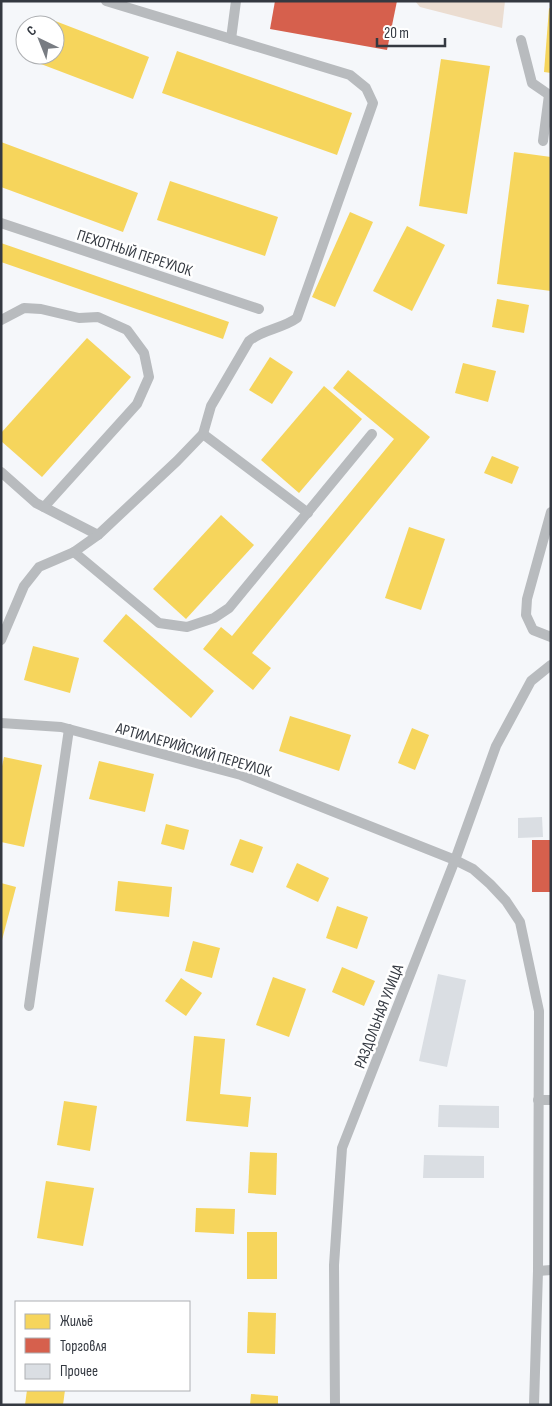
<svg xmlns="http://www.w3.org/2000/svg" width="552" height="1406" font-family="'Sofia Sans Condensed',sans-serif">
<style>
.green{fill:#ebddd1}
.homes{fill:#f6d55c}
.shops{fill:#d6604d}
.building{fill:#dadee3}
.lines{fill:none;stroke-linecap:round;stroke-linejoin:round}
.lane{stroke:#b8bbbe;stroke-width:10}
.labels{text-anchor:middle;stroke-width:5;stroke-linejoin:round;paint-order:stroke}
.street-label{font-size:16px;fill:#343941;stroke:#fff}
</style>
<rect width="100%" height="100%" fill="#f5f7fa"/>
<polygon class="green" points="415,1 505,1 502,28 420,7"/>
<g class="homes">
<polygon points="549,8 551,9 551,73 544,72"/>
<polygon points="50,19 149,57 133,99 33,61 36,55 55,55 55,25 47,25"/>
<polygon points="177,51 352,113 337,155 162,93"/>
<polygon points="441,59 490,66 467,214 419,206"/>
<polygon points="1,142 138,193 123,232 1,187"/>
<polygon points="514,152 551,157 551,291 497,284"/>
<polygon points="170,181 278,217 265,256 157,220"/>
<polygon points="350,212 373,222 335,307 312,297"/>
<polygon points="407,226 445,245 412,311 373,291"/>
<polygon points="1,243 229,322 223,339 1,262"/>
<polygon points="497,299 529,305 524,333 492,327"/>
<polygon points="87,338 131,377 42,477 1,441 1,433"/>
<polygon points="270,357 293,372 272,404 249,390"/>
<polygon points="463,363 496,371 488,402 455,393"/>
<polygon points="348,370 430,437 252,653 271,668 253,690 203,649 221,627 232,636 394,439 333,388"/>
<polygon points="324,386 362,419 299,493 261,460"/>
<polygon points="492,456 519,467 512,484 484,473"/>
<polygon points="221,515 254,545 186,619 153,589"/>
<polygon points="409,527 445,539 421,610 385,598"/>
<polygon points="126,614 214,691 191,718 103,641"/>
<polygon points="33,646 79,658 70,693 24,680"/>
<polygon points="290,716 351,735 339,771 279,751"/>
<polygon points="412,728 429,735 415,770 398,763"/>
<polygon points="4,757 42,765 24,847 1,842 1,771"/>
<polygon points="99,761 154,774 145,812 89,799"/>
<polygon points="166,824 189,830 184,850 161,844"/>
<polygon points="240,839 263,847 253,873 230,865"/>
<polygon points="297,863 329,878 318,902 286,887"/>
<polygon points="118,881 172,887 169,917 115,911"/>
<polygon points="1,883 16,887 2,940 1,940"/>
<polygon points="337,906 368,917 357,949 326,938"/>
<polygon points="193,941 220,948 212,978 185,971"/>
<polygon points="342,967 375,981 364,1006 332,992"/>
<polygon points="273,977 306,989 289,1037 256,1025"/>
<polygon points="181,978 202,993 186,1016 165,1001"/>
<polygon points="194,1036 225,1039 220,1094 251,1097 248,1127 186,1121"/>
<polygon points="64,1101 97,1106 90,1151 57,1145"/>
<polygon points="250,1152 277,1153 276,1195 248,1193"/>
<polygon points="46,1181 94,1188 83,1246 37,1238"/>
<polygon points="196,1208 235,1209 234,1234 195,1232"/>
<rect x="247" y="1232" width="30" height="47"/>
<polygon points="248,1312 276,1313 275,1354 247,1353"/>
<polygon points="27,1390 65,1390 63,1405 25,1405"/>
<polygon points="251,1394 278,1396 278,1405 250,1405"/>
</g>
<g class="shops">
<polygon points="275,1 397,1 387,50 270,29"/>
<rect x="532" y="840" width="19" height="52"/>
</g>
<g class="building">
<polygon points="542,817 543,837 518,838 518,818"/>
<polygon points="438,974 466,980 447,1067 419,1061"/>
<polygon points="439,1105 499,1106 499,1128 438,1127"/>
<polygon points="424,1155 484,1156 484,1178 423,1178"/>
</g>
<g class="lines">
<g class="lane">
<polyline points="231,39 236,1"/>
<polyline points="521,40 532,83 551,96"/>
<polyline points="543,141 549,95"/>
<polyline points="1,223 259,309"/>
<polyline points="1,320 24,308 41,309 79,318 98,317 127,330 144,353 149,377 137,404 44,507"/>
<polyline points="203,434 308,513"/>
<polyline points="1,472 36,503 98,535"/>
<polyline points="551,512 527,599 526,615 533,630 551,637"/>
<polyline points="74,552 159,623 187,627 214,618 229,608 372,434"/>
<path d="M1 640 24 586 39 567 74 552 98 535 177 461 203 434 211 406 249 341C263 329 282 329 297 318L373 103 366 88 350 75 106 1"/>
<polyline points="1,723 61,727 241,775 455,860 473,869 490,884 506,901 520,922 539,1011 538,1271 534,1405"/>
<polyline points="29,1006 69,729"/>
<polyline points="538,1100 551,1100"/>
<polyline points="538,1271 551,1270"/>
<polyline points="335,1405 334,1265 342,1148 455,860 496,746 531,681 551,665"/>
</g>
</g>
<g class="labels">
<g class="street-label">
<text transform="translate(135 252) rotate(18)" y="6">ПЕХОТНЫЙ ПЕРЕУЛОК</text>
<text transform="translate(194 749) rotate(16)" y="6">АРТИЛЛЕРИЙСКИЙ ПЕРЕУЛОК</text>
<text transform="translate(378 1016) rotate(-69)" y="6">РАЗДОЛЬНАЯ УЛИЦА</text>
</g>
</g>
<rect width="552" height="1406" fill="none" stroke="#343941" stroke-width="5"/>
<rect x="15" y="1301" width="175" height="90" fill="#ffffff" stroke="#aeb0b3"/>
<rect x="25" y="1314" width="25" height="15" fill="#f6d55c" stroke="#aeb0b3"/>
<text x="60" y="1326" font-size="15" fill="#343941">Жильё</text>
<rect x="25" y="1338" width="25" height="15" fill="#d6604d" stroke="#aeb0b3"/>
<text x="60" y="1351" font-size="15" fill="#343941">Торговля</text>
<rect x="25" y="1364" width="25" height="15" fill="#dadee3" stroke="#aeb0b3"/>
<text x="60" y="1376" font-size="15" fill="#343941">Прочее</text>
<g transform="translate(40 40) rotate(317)"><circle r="24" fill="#ffffff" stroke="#aeb0b3"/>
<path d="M0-4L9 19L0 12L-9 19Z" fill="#787c82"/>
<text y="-8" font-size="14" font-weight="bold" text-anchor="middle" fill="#343941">С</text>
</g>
<path d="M377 38v8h68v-8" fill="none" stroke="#343941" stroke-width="2.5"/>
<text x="384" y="38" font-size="15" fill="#343941" stroke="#ffffff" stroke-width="4" paint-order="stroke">20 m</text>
</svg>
